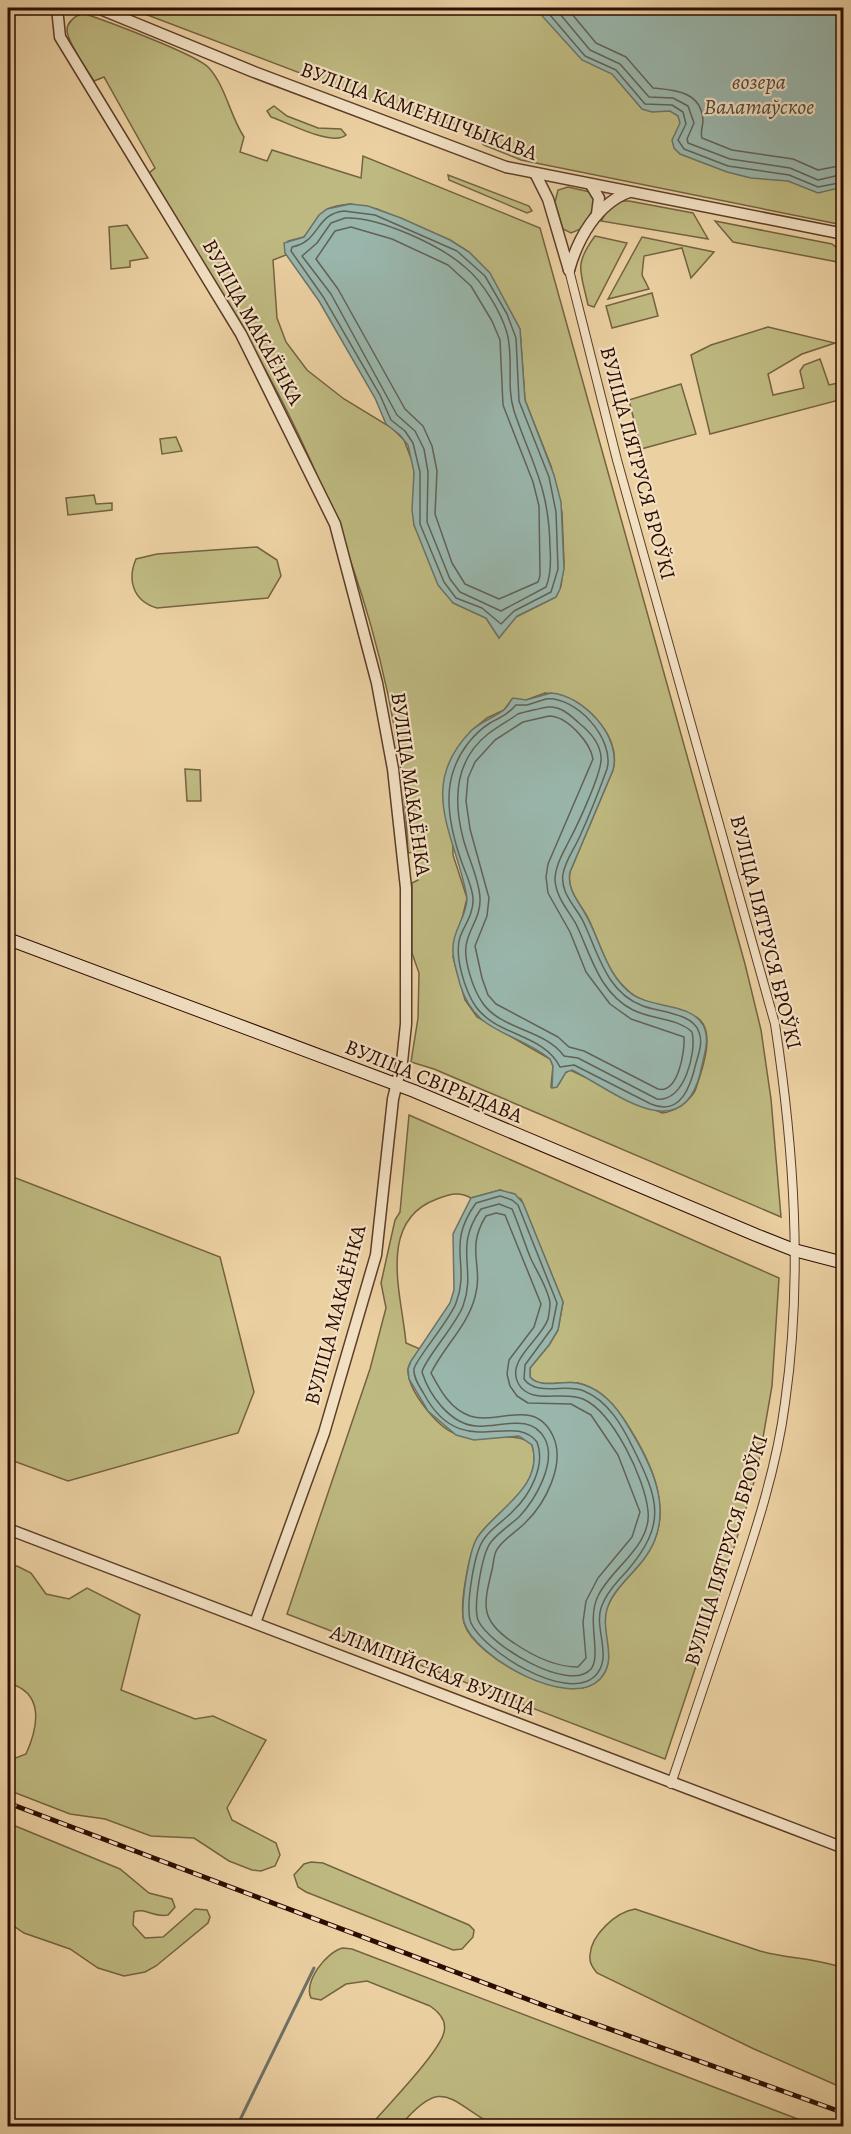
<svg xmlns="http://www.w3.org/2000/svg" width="851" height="2134" font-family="Alegreya,serif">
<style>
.green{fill:#beb980;stroke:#756240;stroke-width:1.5;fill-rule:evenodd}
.water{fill:#99b6ac;stroke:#6d7267;stroke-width:1.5}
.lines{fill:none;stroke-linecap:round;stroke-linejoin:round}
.shore{stroke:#626156;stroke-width:1.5}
.stream{stroke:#6d7267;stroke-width:3}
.minor-casing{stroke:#5c3d28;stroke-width:10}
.tertiary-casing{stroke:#5c3d28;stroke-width:13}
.secondary-casing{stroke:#2c0c00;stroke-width:14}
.minor{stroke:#f2e0c3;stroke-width:8}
.tertiary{stroke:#f2e0c3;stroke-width:10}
.secondary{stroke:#f2e0c3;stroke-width:12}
.rail-casing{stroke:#2c0c00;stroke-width:5}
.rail{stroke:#f2e0c3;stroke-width:3;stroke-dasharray:9;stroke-linecap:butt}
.labels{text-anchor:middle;stroke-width:4.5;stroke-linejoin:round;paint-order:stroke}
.street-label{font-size:21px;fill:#2c0c00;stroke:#f2e0c3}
.water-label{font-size:22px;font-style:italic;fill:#52483c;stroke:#f2e0c3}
</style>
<rect width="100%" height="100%" fill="#ebd0a2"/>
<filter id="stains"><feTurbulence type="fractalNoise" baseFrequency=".00333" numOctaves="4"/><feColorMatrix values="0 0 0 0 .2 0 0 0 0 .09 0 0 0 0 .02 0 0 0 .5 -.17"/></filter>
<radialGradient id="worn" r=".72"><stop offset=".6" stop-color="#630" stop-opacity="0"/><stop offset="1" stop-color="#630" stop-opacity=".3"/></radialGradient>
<g class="green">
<polygon points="129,8 843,8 843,225 521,160 484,145 463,125 421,119"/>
<path d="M82 13C104 20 198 55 209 68 226 87 230 116 244 137L240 152 267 161 272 150 361 178 363 156 540 228 745 964 761 1030 771 1099 781 1217 434 1069 411 1062 418 1018 419 973 412 953V883L418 880 415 852 408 853C402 699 355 546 286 409 245 328 195 251 149 173L155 168 104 77 94 81C87 70 67 42 67 30 67 22 76 16 82 13ZM350 204 377 209 450 240 469 252 489 273 520 329 525 400 551 466 562 512 564 563 561 586 556 597 514 618 499 638 486 618 453 603 414 525V466L404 440 392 428 344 399 307 370 286 342 277 318 273 260 286 255 288 241 304 237C324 217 315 207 350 204ZM545 693C579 693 623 734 613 770L570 872C566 890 580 903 588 918 601 944 606 974 631 993 639 1000 650 1002 660 1006 672 1009 686 1012 696 1017 718 1030 701 1073 695 1091 689 1102 674 1112 662 1113L570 1070 565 1073 559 1084 551 1087 553 1066 550 1059 477 1017 465 1000 453 957 467 898 453 855 452 757 471 731 487 718 504 710 512 699 526 700Z"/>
<path d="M274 106 287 116 318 128 341 129 346 135C332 147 287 122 271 117L267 111Z"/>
<polygon points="448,175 529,206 532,211 527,213 449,180"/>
<polygon points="568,187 590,192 596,203 583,228 571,233 563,229 555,202 558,190"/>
<polygon points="619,201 629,201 693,213 708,239 601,221 610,206"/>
<polygon points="715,221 832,244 843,253 843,263 733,242"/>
<polygon points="127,225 148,258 130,261 130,267 111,269 109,227"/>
<path d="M595 236 627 243 594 307 588 305C581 271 573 266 595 236Z"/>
<polygon points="642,237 714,252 691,278 682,248 644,256 642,275 649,289 608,299"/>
<polygon points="652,293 658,316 612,328 606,306"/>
<polygon points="768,327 835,343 802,354 768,374 773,395 804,388 800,371 804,365 820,359 829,385 843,382 843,399 710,434 691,355 711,345"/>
<polygon points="681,384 696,434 641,449 629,400"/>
<polygon points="176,437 182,451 162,454 160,439"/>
<polygon points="94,495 96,504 112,503 112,510 68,515 66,498"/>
<path d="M257 547 277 560 281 576 268 598 157 608C133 601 127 580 136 559L157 554Z"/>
<polygon points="185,769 200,770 201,801 187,801"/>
<path d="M409 1115 779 1278 772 1386 757 1472 718 1600 665 1759 287 1614 370 1369 386 1308 381 1283 395 1220 400 1212ZM500 1190 521 1199 563 1302 558 1330 549 1345 530 1368V1377C540 1389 563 1380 578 1383 598 1387 612 1402 623 1418 651 1460 679 1515 643 1560 631 1576 612 1591 606 1611 600 1634 619 1660 599 1680 569 1709 474 1657 464 1623 459 1605 469 1549 480 1534 497 1510 545 1486 532 1445 519 1429 480 1443 456 1434 437 1427 407 1390 408 1369 409 1361 416 1355 420 1349L406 1343C402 1296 376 1221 437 1199 450 1194 459 1191 471 1198Z"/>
<polygon points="8,1175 220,1257 254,1392 238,1433 68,1481 8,1459"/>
<path d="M17 1566 31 1573 46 1594 69 1599 87 1588 140 1615 121 1690 195 1719 213 1716 266 1740 227 1808 232 1820 276 1843 280 1855 275 1866 261 1871 252 1870 229 1861 194 1838 151 1836 105 1819 70 1814 8 1790V1761L26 1754C39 1725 44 1692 8 1683V1567Z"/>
<path d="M8 1823 120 1869 149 1893 172 1899 175 1907 168 1915C154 1918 145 1907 134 1912L133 1925 145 1938 163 1937 195 1909 207 1910 210 1917 208 1923 156 1966 145 1972 124 1976 98 1968 70 1949 24 1933 8 1922Z"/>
<polygon points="311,1862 323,1863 469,1925 474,1930 473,1937 462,1949 453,1950 306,1892 298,1887 294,1875 304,1864"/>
<path d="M635 1909 760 1951C788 1959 816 1958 843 1968V2088L754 2049 597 1973C593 1968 589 1963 590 1955 591 1935 616 1912 635 1909Z"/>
<path d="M343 1948 352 1949 816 2126H495C448 2100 443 2075 400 2126H370C385 2108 440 2052 444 2032 447 2020 439 2012 430 2006L367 1981 346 1984 321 2000 311 1998C303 1982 327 1951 343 1948Z"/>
</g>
<g class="water">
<polygon points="535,8 843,8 843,187 818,193 788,181 751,178 727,172 680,154 674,148 672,140 680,123 678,116 670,111 652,112 642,109 612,74 582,60"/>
<polygon points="350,204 368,206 401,218 450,240 469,252 490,273 520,329 525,400 554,475 561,502 564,569 560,589 556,597 517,616 499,638 486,618 453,603 438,585 414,525 412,510 414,472 408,445 400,435 386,424 375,398 319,301 285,253 284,243 304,237 319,215 327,209"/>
<path d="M551 693C583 695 622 737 613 770L570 872C566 891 582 905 589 921 602 947 608 977 633 995 652 1008 691 1003 703 1025 711 1040 703 1058 700 1074 681 1149 614 1091 572 1070L566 1072 557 1087 552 1088 553 1066 550 1059C514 1030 475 1035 460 984 457 972 452 959 453 947 453 930 467 916 467 898 457 838 416 788 470 732 480 721 495 718 505 709 508 706 510 701 513 698L526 700Z"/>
<path d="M500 1190 515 1194 523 1203 563 1302 558 1330 549 1345 530 1368V1377C540 1389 563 1380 577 1383 597 1387 612 1401 623 1418 650 1460 679 1513 644 1559 632 1575 613 1589 607 1609 600 1633 619 1659 600 1679 570 1711 474 1657 464 1622 460 1607 469 1551 477 1538 494 1511 545 1487 532 1445L519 1436 474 1440 456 1435 428 1411 409 1379 408 1369 411 1361 450 1303 454 1290 453 1234 471 1198Z"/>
</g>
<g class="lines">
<g class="shore">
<polyline points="544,8 585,56 616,70 645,104 672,105 683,112 686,124 678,140 684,149 728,166 789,175 818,187 844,182"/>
<polyline points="555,8 590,50 620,64 649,97 673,98 688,106 694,123 687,139 688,143 730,159 790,168 818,180 844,174"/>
<path d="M567 8 596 43 626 57 653 88C674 90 701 91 703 120 703 126 700 132 702 138L732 150 793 159 818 170 844 165"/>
<path d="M344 211 375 215 457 251 485 276 507 314 516 338 519 401 549 477 556 512 558 569 551 592 514 611 501 624 482 608 456 598 444 582 420 524V472L413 443 405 431 391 420 380 395 324 298 291 251 292 247C320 242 315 214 344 211Z"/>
<path d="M345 218C378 216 442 246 466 268 483 282 501 312 507 333 514 358 506 386 514 411 532 464 549 487 550 547 551 560 551 575 546 587L501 611 460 592 450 579 427 522 428 472 424 449 415 431 397 415 331 294 302 256 317 243 331 223Z"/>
<polygon points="351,227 392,239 448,265 471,286 492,321 500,340 503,405 533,482 539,506 540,576 538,582 499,599 465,584 452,563 435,514 437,471 432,446 423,426 405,409 338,289 316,259 335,231"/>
<path d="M546 699C576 696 615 739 607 769 599 791 590 814 580 836 575 848 565 861 563 874 560 892 574 905 582 919 598 951 605 992 643 1006 659 1012 693 1013 699 1032 703 1042 699 1053 696 1063 691 1085 681 1117 651 1104L574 1065 560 1067C544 1034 497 1036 476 1007 465 991 454 956 460 937 465 924 474 913 473 898 472 886 466 874 462 863 452 835 443 798 454 769 460 751 474 733 490 723 501 717 508 714 516 705H527Z"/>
<path d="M548 707C561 706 570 715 579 723 589 731 600 743 601 757 603 771 577 826 569 841 563 853 555 866 555 880 556 897 568 910 576 924 591 955 599 993 633 1010 650 1019 678 1018 692 1032 697 1052 684 1103 657 1099L578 1058 564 1056C545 1029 500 1030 482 1002 473 989 462 957 467 941 471 926 481 915 480 898 479 878 468 858 463 838 453 799 455 760 488 734 497 727 508 721 518 714 521 713 543 708 548 707Z"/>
<path d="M549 716C567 716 590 742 593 759L548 864 546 877 548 893 570 932 586 972 610 1004 631 1019 684 1037C685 1052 678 1094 658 1089L584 1051 569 1047 558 1037 496 1004 488 995 482 978 475 946 487 916 489 898 470 829 466 801 468 778 475 762 495 740 523 722Z"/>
<path d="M500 1196 512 1200 518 1205 557 1303 552 1328 525 1365 524 1379C537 1397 566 1383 584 1391 608 1401 622 1425 633 1448 659 1500 667 1524 627 1571 617 1582 606 1593 601 1608 594 1630 614 1659 594 1677 565 1702 484 1651 471 1623 465 1608 474 1552 484 1539 491 1528 504 1521 513 1511 530 1495 546 1465 537 1442 512 1410 461 1463 424 1394 420 1387 413 1378 414 1369 415 1360 450 1320 456 1303 471 1264 445 1246 476 1203Z"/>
<path d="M499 1204 512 1209C519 1225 524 1242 531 1259 537 1272 548 1288 550 1303 550 1308 549 1314 548 1319 541 1340 506 1360 518 1383 530 1406 563 1390 583 1399 613 1412 645 1479 648 1511 652 1546 611 1568 598 1596 586 1620 602 1655 591 1669 569 1694 488 1644 478 1620 473 1606 482 1553 491 1542 499 1532 510 1525 519 1517 535 1500 557 1463 545 1439 531 1412 499 1428 476 1426 450 1424 429 1395 422 1372 424 1360 456 1325 463 1306 477 1268 453 1248 481 1209Z"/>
<path d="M496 1213 505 1215 541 1304 534 1327 509 1360 507 1374 510 1386 517 1396 528 1403 571 1404 591 1415 618 1455 640 1512 632 1537 598 1578 586 1601 583 1622 586 1658 578 1667C555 1667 533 1656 514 1643 480 1621 483 1606 492 1570 494 1563 493 1554 498 1548 505 1538 516 1532 525 1523 545 1504 566 1464 553 1436 535 1397 498 1425 470 1416 450 1409 440 1390 431 1373 444 1346 467 1327 475 1297 484 1266 465 1249 486 1216Z"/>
</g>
<polyline class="stream" points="237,2126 314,1968"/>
<defs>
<path id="minor" d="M569 270 617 460 775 1024C794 1149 803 1277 785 1403 776 1473 752 1542 730 1608 710 1667 691 1725 671 1784"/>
<g id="tertiary">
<polyline points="57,8 60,37 241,334 335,524 377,683 393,769 406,888 406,1024 402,1062 393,1099 376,1255 324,1433 255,1623"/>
<polyline points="98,8 254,72 506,167 844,234"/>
<polyline points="536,175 548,199 569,270"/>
<polyline points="591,185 599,198 597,214"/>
<path d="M569 270C578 238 597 204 629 192"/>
<polyline points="8,1529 844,1848"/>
</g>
<polyline id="secondary" points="8,939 414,1091 756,1235 794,1250 844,1263"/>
</defs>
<use href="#minor" class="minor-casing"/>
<use href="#tertiary" class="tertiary-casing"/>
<use href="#secondary" class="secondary-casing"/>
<use href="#minor" class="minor"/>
<use href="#tertiary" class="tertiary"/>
<use href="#secondary" class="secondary"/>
<defs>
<polyline id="rail" points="8,1803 548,2007 844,2113"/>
</defs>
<use href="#rail" class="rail-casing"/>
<use href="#rail" class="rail"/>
</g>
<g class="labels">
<g class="street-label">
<text transform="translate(419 111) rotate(20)" y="7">ВУЛІЦА КАМЕНШЧЫКАВА</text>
<text transform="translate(253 322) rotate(61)" y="7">ВУЛІЦА МАКАЁНКА</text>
<text transform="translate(638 463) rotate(75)" y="7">ВУЛІЦА ПЯТРУСЯ БРОЎКІ</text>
<text transform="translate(411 784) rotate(82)" y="7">ВУЛІЦА МАКАЁНКА</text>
<text transform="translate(766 932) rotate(76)" y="7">ВУЛІЦА ПЯТРУСЯ БРОЎКІ</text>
<text transform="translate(434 1081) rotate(22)" y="7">ВУЛІЦА СВІРЫДАВА</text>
<text transform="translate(335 1315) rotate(-75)" y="7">ВУЛІЦА МАКАЁНКА</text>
<text transform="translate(726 1550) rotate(-73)" y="7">ВУЛІЦА ПЯТРУСЯ БРОЎКІ</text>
<text transform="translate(433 1670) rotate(21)" y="7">АЛІМПІЙСКАЯ ВУЛІЦА</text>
</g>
<g class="water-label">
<text x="759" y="89">возера<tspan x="759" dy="25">Валатаўское</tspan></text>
</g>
</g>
<rect width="851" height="2134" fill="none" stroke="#ebd0a2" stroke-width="30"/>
<rect x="9" y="9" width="833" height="2116" fill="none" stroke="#2c0c00" stroke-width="3"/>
<rect x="15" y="15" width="821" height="2104" fill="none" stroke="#2c0c00" stroke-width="1.5"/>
<rect width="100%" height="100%" filter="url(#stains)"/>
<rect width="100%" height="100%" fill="url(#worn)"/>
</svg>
